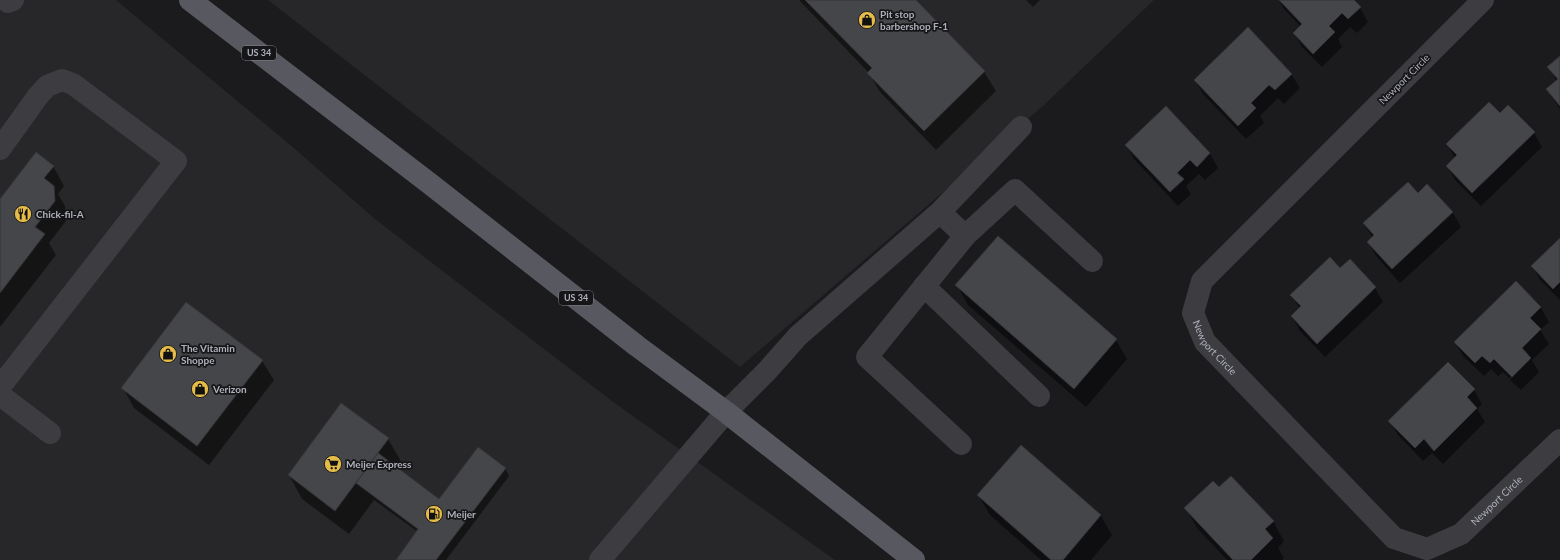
<svg xmlns="http://www.w3.org/2000/svg" width="1560" height="560" font-family="Lato,sans-serif">
<style>
.built{fill:#272629}
.shadow{fill:#0007}
.building{fill:#454649;stroke:#353538}
.lines{fill:none;stroke-linecap:round;stroke-linejoin:round}
.minor{stroke:#3c3c41;stroke-width:22}
.major{stroke:#585960;stroke-width:22}
.labels{text-anchor:middle;stroke-width:3.5;stroke-linejoin:round;paint-order:stroke}
.shield{fill:#161518;stroke:#80828a;stroke-width:1}
.shield-label{font-size:9px;font-weight:bold;fill:#aeb1bb}
.poi-label{font-size:10px;font-weight:bold;fill:#aeb1bb;stroke:#161518;text-anchor:start}
.street-label{font-size:10px;fill:#aeb1bb;stroke:#161518}
</style>
<rect width="100%" height="100%" fill="#1b1a1d"/>
<g class="built">
<polygon points="0,0 116,0 295,149 375,219 612,401 835,560 0,560"/>
<polygon points="268,0 1154,0 1044,105 740,367"/>
</g>
<g class="shadow">
<polygon points="799,0 915,0 984,72 996,91 936,150 880,92 869,73"/>
<polygon points="1026,0 1040,0 1033,7"/>
<polygon points="1279,0 1352,0 1360,8 1368,22 1357,33 1350,27 1338,39 1342,47 1322,67 1302,47 1294,33 1300,26 1284,9"/>
<polygon points="1560,57 1560,109 1547,89 1557,81 1549,67"/>
<polygon points="1291,74 1300,88 1284,104 1278,98 1260,116 1264,123 1246,139 1203,94 1195,80"/>
<polygon points="1166,107 1210,154 1218,168 1205,180 1199,174 1186,186 1191,194 1178,206 1134,159 1126,145"/>
<polygon points="1500,115 1534,133 1542,147 1481,206 1455,180 1447,166 1455,158 1447,144"/>
<polygon points="53,166 64,186 58,194 65,206 66,221 49,243 56,255 0,327 0,200"/>
<polygon points="1427,186 1453,213 1461,227 1400,283 1376,256 1368,242 1373,238 1364,224 1418,194"/>
<polygon points="1560,239 1560,300 1540,280 1532,266"/>
<polygon points="1340,270 1375,288 1383,302 1325,357 1300,331 1292,317 1300,309 1292,295"/>
<polygon points="1516,283 1541,308 1549,322 1540,330 1549,344 1532,360 1539,372 1521,390 1510,380 1530,360 1530,358 1509,378 1503,372 1498,376 1491,369 1484,376 1463,356 1455,342"/>
<polygon points="957,285 1116,340 1127,359 1086,407 968,305"/>
<polygon points="262,361 274,380 209,465 134,408 123,388"/>
<polygon points="1474,390 1482,404 1477,409 1485,422 1443,464 1432,453 1423,461 1398,435 1390,421"/>
<polygon points="388,439 402,463 397,469 439,500 505,468 509,476 446,560 397,560 418,532 374,500 349,534 302,499 289,475"/>
<polygon points="1021,446 1101,516 1112,535 1091,560 1041,560 990,515 978,495"/>
<polygon points="1219,489 1273,521 1284,541 1278,548 1284,558 1282,560 1227,560 1197,528 1186,508"/>
</g>
<g class="building">
<polygon points="805,0 916,0 985,71 924,131 867,73 872,68"/>
<polygon points="1279,0 1354,0 1361,7 1348,19 1342,13 1329,26 1335,32 1313,54 1293,33 1302,24"/>
<polygon points="1248,27 1292,74 1275,90 1269,85 1251,103 1256,108 1238,126 1194,80"/>
<polygon points="1560,56 1560,106 1546,89 1558,79 1547,67"/>
<polygon points="1489,102 1500,113 1508,105 1535,132 1472,193 1446,166 1457,155 1446,144"/>
<polygon points="1166,106 1210,153 1197,167 1190,160 1177,173 1184,179 1170,192 1125,145"/>
<polygon points="36,152 54,166 44,178 54,186 55,201 35,227 45,234 0,293 0,199"/>
<polygon points="1408,182 1418,193 1427,184 1453,212 1392,269 1367,242 1374,235 1363,223"/>
<polygon points="998,236 1117,339 1074,389 955,285"/>
<polygon points="1560,238 1560,282 1553,289 1531,266"/>
<polygon points="1330,257 1340,268 1350,259 1376,287 1317,344 1291,316 1301,306 1290,295"/>
<polygon points="1516,281 1541,307 1530,318 1541,329 1522,348 1531,358 1512,377 1494,359 1490,363 1482,356 1475,363 1454,342"/>
<polygon points="186,302 263,360 197,446 121,388"/>
<polygon points="1448,362 1475,389 1467,397 1477,408 1434,451 1424,439 1415,448 1388,421"/>
<polygon points="341,403 389,438 335,511 288,475"/>
<polygon points="1021,445 1101,515 1063,560 1051,560 977,495"/>
<polygon points="478,447 506,468 436,560 396,560 418,529 356,483 378,453 439,499"/>
<polygon points="1231,476 1274,521 1265,529 1273,538 1251,560 1233,560 1184,508 1213,481 1219,487"/>
</g>
<g class="lines">
<g class="minor">
<polyline points="8,0 8,2 13,0"/>
<path id="s1" d="M1483 0 1202 281 1193 313 1205 342 1394 538 1427 549 1461 534 1560 440"/>
<polyline points="0,149 38,96 47,86 62,80 73,84 176,161 0,387"/>
<polyline points="940,212 965,236 1015,190 1092,261"/>
<polyline points="924,286 1039,396"/>
<polyline points="0,395 50,433"/>
<polyline points="961,444 867,357 965,236"/>
<polyline points="600,560 726,412 767,371 798,336 940,212 1021,127"/>
</g>
<polyline class="major" points="190,0 429,183 637,346 726,412 914,560"/>
</g>
<defs>
<symbol id="shop-disc" viewBox="-11 -11 22 22"><circle r="9.5" fill="#e6bc49" stroke="#161518"/><path d="M-5-2.5h2.3a2.7 3.5 0 0 1 5.4 0H5L5.5 6h-11ZM-1.5-2.5h3a1.5 2.3 0 0 0-3 0Z" fill="#111"/></symbol>
<symbol id="restaurant-disc" viewBox="-11 -11 22 22"><circle r="9.5" fill="#e6bc49" stroke="#161518"/><path d="M-5-6h1v4h1v-4h1v4h1v-4h1v5L-1.5 .5V6h-2V.5L-5-1ZM5-6V6H3V1.5H1.5Q1.5-4 5-6Z" fill="#111"/></symbol>
<symbol id="supermarket-disc" viewBox="-11 -11 22 22"><circle r="9.5" fill="#e6bc49" stroke="#161518"/><path d="M-6-5.5h2.5l.6 2H6L4.5 2H-2.5L-4.4-4H-6ZM-1.5 3.2a1.3 1.3 0 1 0 .1 0ZM3 3.2a1.3 1.3 0 1 0 .1 0Z" fill="#111"/></symbol>
<symbol id="fuel-disc" viewBox="-11 -11 22 22"><circle r="9.5" fill="#e6bc49" stroke="#161518"/><path d="M-5.5-6h7V0h2V4h1.3V-2.5L3-4.5l.8-.8L6-3V5H2.5V1h-1V6h-7ZM-4.2-4.7v3.2H.2V-4.7Z" fill="#111"/></symbol>
</defs>
<g fill-rule="evenodd">
<use href="#shop-disc" x="857" y="10" width="20" height="20"/>
<use href="#restaurant-disc" x="13" y="204" width="20" height="20"/>
<use href="#shop-disc" x="158" y="344" width="20" height="20"/>
<use href="#shop-disc" x="190" y="379" width="20" height="20"/>
<use href="#supermarket-disc" x="323" y="454" width="20" height="20"/>
<use href="#fuel-disc" x="424" y="504" width="20" height="20"/>
</g>
<g class="labels">
<g class="shield">
<rect x="242" y="46" width="34" height="14" rx="3"/>
<rect x="559" y="291" width="34" height="14" rx="3"/>
</g>
<g class="shield-label">
<text x="259" y="56">US 34</text>
<text x="576" y="301">US 34</text>
</g>
<g class="poi-label">
<text x="880" y="18">Pit stop<tspan x="880" dy="12">barbershop F-1</tspan></text>
<text x="36" y="218">Chick-fil-A</text>
<text x="181" y="352">The Vitamin<tspan x="181" dy="12">Shoppe</tspan></text>
<text x="213" y="393">Verizon</text>
<text x="346" y="468">Meijer Express</text>
<text x="447" y="518">Meijer</text>
</g>
<g class="street-label">
<text transform="translate(1404 79) rotate(-45)" y="4">Newport Circle</text>
<text dy="4" stroke="none"><textPath href="#s1" startOffset="472">Newport Circle</textPath></text>
<text dy="4" stroke="none"><textPath href="#s1" startOffset="855">Newport Circle</textPath></text>
</g>
</g>
</svg>
